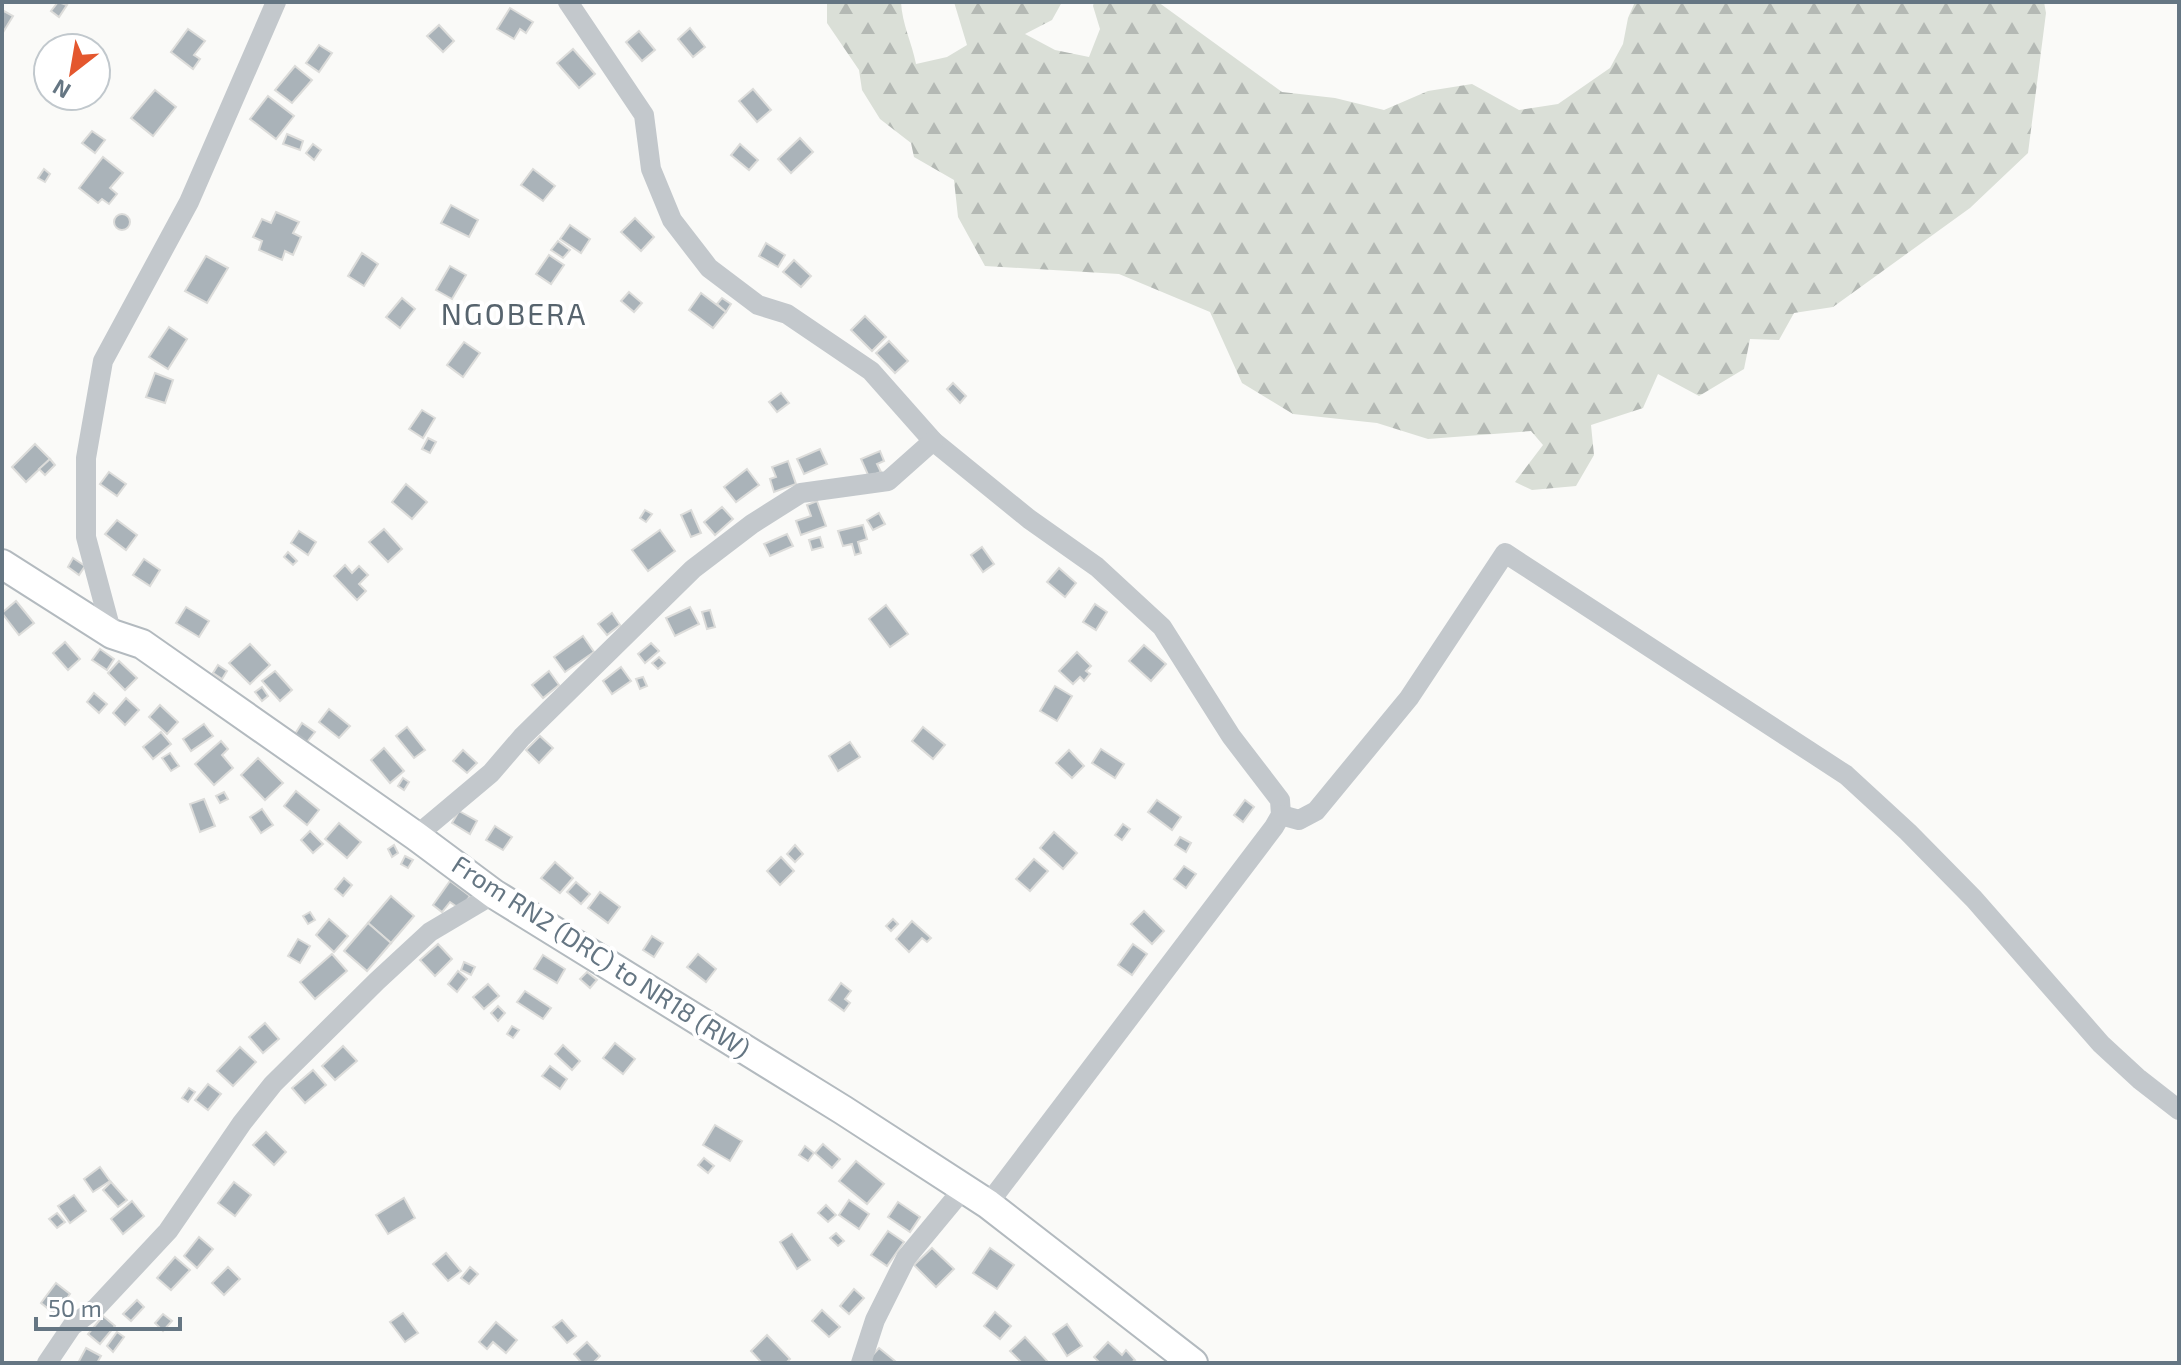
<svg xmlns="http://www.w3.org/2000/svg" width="2181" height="1365" font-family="'Exo 2',sans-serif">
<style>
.forest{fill:url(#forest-firs)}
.building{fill:#aab3b9;stroke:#dcdcda;stroke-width:2}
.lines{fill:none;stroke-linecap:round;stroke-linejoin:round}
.secondary-casing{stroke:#b3babf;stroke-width:32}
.street{stroke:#c3c8cc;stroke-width:20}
.secondary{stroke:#fff;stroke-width:28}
.labels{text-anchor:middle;stroke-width:8;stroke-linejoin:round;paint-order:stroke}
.street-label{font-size:26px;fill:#657683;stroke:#fff}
.quarter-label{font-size:30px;letter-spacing:2px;fill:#57646e;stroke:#fff}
</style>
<defs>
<pattern id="forest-firs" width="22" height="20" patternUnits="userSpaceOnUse" patternTransform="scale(2)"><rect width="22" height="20" fill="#dadfd7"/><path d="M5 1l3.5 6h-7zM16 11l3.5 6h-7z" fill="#b4b9b4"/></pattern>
</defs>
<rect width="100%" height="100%" fill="#fafaf8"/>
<path class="forest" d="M827 2H901C902 24 912 43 916 64L947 57 967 45 954 2H1062L1052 20 1025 34 1055 50 1089 57 1100 29 1093 6 1094 2H1158L1282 92 1335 98 1384 110 1428 91 1472 84 1519 110 1558 104 1610 68 1623 44 1628 18 1635 2H2044L2046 13 2028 153 1970 208 1833 307 1794 313 1779 340 1750 339 1744 369 1699 396 1658 374 1643 408 1591 425 1594 455 1576 486 1532 490 1515 482 1543 445 1531 431 1428 439 1377 423 1293 414 1242 383 1210 312 1119 274 985 266 958 217 954 180 914 157 911 143 880 119 862 90 859 70 827 23Z"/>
<g class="building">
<polygon points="58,2 67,5 59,17 51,11"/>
<polygon points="510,8 533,22 526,33 520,29 514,39 497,29"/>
<polygon points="2,10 13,16 2,34"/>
<polygon points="439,25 454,41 443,52 427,36"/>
<polygon points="690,28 705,47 693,57 678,39"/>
<polygon points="188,29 205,41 194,55 200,59 193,69 171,52"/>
<polygon points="639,31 655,50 642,61 626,42"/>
<polygon points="319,45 332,53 319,72 306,63"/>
<polygon points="573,49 595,74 579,88 557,63"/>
<polygon points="295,66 312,80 292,103 275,90"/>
<polygon points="753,89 771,110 757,122 739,101"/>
<polygon points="155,90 176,107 153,136 131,118"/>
<polygon points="268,96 294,116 276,139 250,119"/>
<polygon points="92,131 105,140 95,153 82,143"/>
<polygon points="287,134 303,141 300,150 283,144"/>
<polygon points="800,138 813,152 791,173 778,159"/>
<polygon points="313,144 321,150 314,160 306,153"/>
<polygon points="740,144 758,160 749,170 731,155"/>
<polygon points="103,157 123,173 110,188 117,194 109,204 102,199 98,203 79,188"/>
<polygon points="44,169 50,174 45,182 38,178"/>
<polygon points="533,169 555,186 543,201 521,185"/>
<polygon points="451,205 478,220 469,237 441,223"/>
<polygon points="276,212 299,222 293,233 301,237 293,255 285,251 282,260 259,250 262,241 253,237 262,219 271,223"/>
<circle cx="122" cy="222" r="8"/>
<polygon points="635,218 654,237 641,251 621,232"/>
<polygon points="570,225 590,239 581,253 560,239"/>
<polygon points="558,241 570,250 563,258 551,250"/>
<polygon points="766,243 785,255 778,267 759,256"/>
<polygon points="362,253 378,264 364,286 348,276"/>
<polygon points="549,255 564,265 551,284 536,274"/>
<polygon points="206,256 228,268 207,303 185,291"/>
<polygon points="794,260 811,276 801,287 783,272"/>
<polygon points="450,266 466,275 452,299 436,290"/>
<polygon points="629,292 642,303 634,312 621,301"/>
<polygon points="701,293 726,312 713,328 689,310"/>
<polygon points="402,298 415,309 400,328 386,317"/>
<polygon points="722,298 731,304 726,312 717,304"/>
<polygon points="865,316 886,337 872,351 851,330"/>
<polygon points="169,327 187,339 168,369 149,357"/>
<polygon points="889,341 908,361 895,373 876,353"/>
<polygon points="464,342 480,353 463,377 447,365"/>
<polygon points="155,373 173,380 165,403 146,397"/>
<polygon points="953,383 966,396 960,403 947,389"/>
<polygon points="781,393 789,403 777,412 769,402"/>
<polygon points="422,410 435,418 423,438 409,429"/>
<polygon points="428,438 436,442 430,453 422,449"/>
<polygon points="35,444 50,459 26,482 12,467"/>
<polygon points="820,449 827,464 804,474 797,459"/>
<polygon points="880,451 884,461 877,464 881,472 869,477 861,459"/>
<polygon points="50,459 55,465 45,475 39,469"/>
<polygon points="788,461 796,484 774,492 770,479 776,477 772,467"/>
<polygon points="747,469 759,485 736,502 724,487"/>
<polygon points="109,472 126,484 117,496 100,484"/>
<polygon points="406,484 427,502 412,519 392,502"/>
<polygon points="817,501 826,526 801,535 796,521 811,516 807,505"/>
<polygon points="722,507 733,519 715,535 704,522"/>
<polygon points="645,510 652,514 646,522 640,518"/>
<polygon points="691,510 701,533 691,537 681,515"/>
<polygon points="879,513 885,524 873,530 867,520"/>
<polygon points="117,520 137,535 126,550 105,534"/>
<polygon points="863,525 867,539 858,542 861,553 855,555 852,544 843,546 838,531"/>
<polygon points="384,529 402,549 388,562 369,542"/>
<polygon points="660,530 675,551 648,571 632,550"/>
<polygon points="299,531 316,542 308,555 291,543"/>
<polygon points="787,534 793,546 770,556 764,544"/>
<polygon points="820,537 823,547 812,550 809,540"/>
<polygon points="982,547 994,564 983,572 971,555"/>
<polygon points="288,552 297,561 293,565 284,557"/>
<polygon points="73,558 85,566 79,575 68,567"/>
<polygon points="144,559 160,570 150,586 133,575"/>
<polygon points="345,565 352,573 359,566 368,575 359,584 366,591 357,600 334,576"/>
<polygon points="1059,568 1076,583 1065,597 1047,582"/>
<polygon points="16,601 34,623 19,635 2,613"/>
<polygon points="1095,604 1107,612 1096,630 1083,622"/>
<polygon points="886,605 908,634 890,647 869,619"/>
<polygon points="186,607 209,621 199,637 176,623"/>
<polygon points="690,607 699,624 675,636 666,618"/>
<polygon points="710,610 715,627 707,629 702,612"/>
<polygon points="612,613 620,625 607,635 598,624"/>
<polygon points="583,636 594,652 565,672 554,657"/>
<polygon points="65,642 80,659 68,670 53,653"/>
<polygon points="651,643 659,651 645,663 638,654"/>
<polygon points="250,644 270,665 250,684 229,663"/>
<polygon points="1144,645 1166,664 1151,681 1129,661"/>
<polygon points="100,649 114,659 107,670 92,660"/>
<polygon points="1077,652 1091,666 1086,671 1090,674 1084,681 1080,677 1073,684 1059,671"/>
<polygon points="659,657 665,663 658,669 652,663"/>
<polygon points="119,661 137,678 125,690 108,673"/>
<polygon points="218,665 227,671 222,679 213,673"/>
<polygon points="621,667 631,681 612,694 603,681"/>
<polygon points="275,671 292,690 280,701 262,681"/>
<polygon points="549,671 559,685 543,698 532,685"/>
<polygon points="643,677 647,686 640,689 636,679"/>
<polygon points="1055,686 1072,696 1057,721 1040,711"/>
<polygon points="262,687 268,696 262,701 255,692"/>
<polygon points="94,693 107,704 99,713 87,702"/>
<polygon points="126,698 139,710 125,725 113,713"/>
<polygon points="160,705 178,722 167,734 149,717"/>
<polygon points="329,709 350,726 339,738 319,722"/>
<polygon points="302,723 315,732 307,742 295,734"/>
<polygon points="204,724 213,736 191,751 183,739"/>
<polygon points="407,727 425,750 414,758 396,736"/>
<polygon points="923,727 945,745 933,759 912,741"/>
<polygon points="161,732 171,744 153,759 143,747"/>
<polygon points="540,736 553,748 539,763 526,750"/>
<polygon points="221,741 228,749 222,755 233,768 214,785 195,764"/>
<polygon points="850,742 860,757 838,771 829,756"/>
<polygon points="384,748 404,771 390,783 371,760"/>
<polygon points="1101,749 1124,764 1115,778 1092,763"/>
<polygon points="463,750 477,763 467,773 453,761"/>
<polygon points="1069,750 1084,766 1072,778 1056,763"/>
<polygon points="170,753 179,766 171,771 162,758"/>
<polygon points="258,758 283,783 265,800 241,775"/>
<polygon points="403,778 409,782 404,790 398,786"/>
<polygon points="296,791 319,810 307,825 284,806"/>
<polygon points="224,792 228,799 220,803 216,796"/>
<polygon points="204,799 215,826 200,832 190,804"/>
<polygon points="1157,800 1181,817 1172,830 1148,812"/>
<polygon points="1245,800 1254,807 1243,822 1234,815"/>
<polygon points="262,809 273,825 261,833 250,817"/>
<polygon points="459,811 477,821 470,834 452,823"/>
<polygon points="339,823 361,842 347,858 325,839"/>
<polygon points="1123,824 1130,829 1122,840 1115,835"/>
<polygon points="495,826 512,837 503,850 486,840"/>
<polygon points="310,831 323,844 313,853 301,840"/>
<polygon points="1054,832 1077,853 1063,869 1040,848"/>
<polygon points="1180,837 1191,843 1186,852 1175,845"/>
<polygon points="394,845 398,853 392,857 388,849"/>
<polygon points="795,845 803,854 795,862 787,854"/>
<polygon points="405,856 413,860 408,868 401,864"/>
<polygon points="781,857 794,871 780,885 767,871"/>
<polygon points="1034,859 1048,871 1030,891 1016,879"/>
<polygon points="555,862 573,878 560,893 541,878"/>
<polygon points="1184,866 1196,874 1186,888 1174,879"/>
<polygon points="344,878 352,885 343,896 335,889"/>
<polygon points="450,881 470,896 460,909 450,902 442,912 433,905"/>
<polygon points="576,882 590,894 581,904 567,892"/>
<polygon points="600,892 620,907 608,923 588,908"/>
<polygon points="391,896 414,916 391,943 368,923"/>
<polygon points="1144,911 1164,931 1152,944 1131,924"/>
<polygon points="310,912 315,920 308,924 303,916"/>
<polygon points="329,919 348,936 334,952 316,935"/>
<polygon points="893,919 898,924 891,931 886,926"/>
<polygon points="912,921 931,938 927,942 922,938 909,952 896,939"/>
<polygon points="368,923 391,943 367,971 344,951"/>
<polygon points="652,936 663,943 654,957 643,950"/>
<polygon points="298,939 310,946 300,963 288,956"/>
<polygon points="438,944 452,959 435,976 420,960"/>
<polygon points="1133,944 1147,954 1132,975 1118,965"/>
<polygon points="332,954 347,971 315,999 300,982"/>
<polygon points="698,954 716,969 706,982 687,967"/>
<polygon points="543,955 565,969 557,983 534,969"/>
<polygon points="464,962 475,967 471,975 461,970"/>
<polygon points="458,971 467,979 457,992 448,984"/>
<polygon points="587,972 597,980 590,988 580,979"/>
<polygon points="841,983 851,991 845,999 850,1003 844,1011 829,1000"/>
<polygon points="488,984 499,996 484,1009 473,997"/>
<polygon points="525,991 551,1008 543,1019 517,1002"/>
<polygon points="498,1006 505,1013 498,1021 491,1013"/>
<polygon points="265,1023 279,1039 263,1053 249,1037"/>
<polygon points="512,1026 519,1030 513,1038 507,1034"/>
<polygon points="615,1043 635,1059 623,1074 603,1058"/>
<polygon points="563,1045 580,1061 572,1070 555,1054"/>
<polygon points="343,1046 357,1061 335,1080 322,1066"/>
<polygon points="240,1047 256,1062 233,1086 217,1071"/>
<polygon points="550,1066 567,1079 560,1089 542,1076"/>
<polygon points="313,1070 326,1085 305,1103 292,1088"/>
<polygon points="208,1084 221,1094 208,1110 195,1100"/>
<polygon points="189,1088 195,1092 188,1102 182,1098"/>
<polygon points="715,1125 742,1141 730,1161 703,1145"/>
<polygon points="266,1132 286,1152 274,1165 253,1145"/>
<polygon points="823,1144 840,1159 832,1168 815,1153"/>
<polygon points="805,1146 814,1153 808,1161 799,1155"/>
<polygon points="704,1158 714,1166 708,1173 698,1165"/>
<polygon points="856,1161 884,1184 867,1204 839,1181"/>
<polygon points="100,1167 110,1181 93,1192 84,1179"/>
<polygon points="111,1182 127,1200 118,1207 103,1190"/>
<polygon points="234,1182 251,1195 235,1216 218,1203"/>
<polygon points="74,1195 86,1211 70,1223 58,1206"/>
<polygon points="404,1198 415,1218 388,1234 376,1215"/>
<polygon points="849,1200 869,1214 859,1229 839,1215"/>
<polygon points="132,1201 144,1216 123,1234 111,1219"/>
<polygon points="898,1202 920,1217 910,1232 888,1217"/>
<polygon points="826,1205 836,1215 828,1222 818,1213"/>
<polygon points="57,1213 65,1222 57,1228 49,1219"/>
<polygon points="888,1231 904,1242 887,1266 871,1255"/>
<polygon points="836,1233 844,1241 838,1246 830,1238"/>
<polygon points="792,1234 810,1260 797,1269 780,1242"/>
<polygon points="199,1237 213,1249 197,1268 184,1256"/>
<polygon points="932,1248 954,1269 936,1287 914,1265"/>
<polygon points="990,1248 1014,1265 997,1289 973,1273"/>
<polygon points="446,1253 461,1271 448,1281 433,1264"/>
<polygon points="175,1257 190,1270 171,1290 157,1278"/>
<polygon points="228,1267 240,1279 224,1295 212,1283"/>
<polygon points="470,1267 478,1274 469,1284 461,1278"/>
<polygon points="56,1283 70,1294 55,1314 41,1303"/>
<polygon points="854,1289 864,1298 849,1314 840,1306"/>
<polygon points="137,1300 144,1307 131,1321 123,1314"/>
<polygon points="822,1310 840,1327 829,1337 812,1321"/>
<polygon points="995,1312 1011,1326 1000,1339 984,1326"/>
<polygon points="403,1313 418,1333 405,1342 390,1322"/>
<polygon points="163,1314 172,1321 163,1331 155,1323"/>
<polygon points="103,1316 115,1326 100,1344 88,1334"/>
<polygon points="562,1320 576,1336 567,1343 553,1327"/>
<polygon points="496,1322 517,1340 506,1353 493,1342 487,1349 479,1342"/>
<polygon points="1067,1324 1082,1346 1067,1356 1053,1334"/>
<polygon points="117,1332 124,1337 113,1352 107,1346"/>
<polygon points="767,1335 790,1359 786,1363 762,1363 751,1351"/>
<polygon points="1025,1337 1049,1363 1022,1363 1010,1351"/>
<polygon points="587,1342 600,1356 593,1363 582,1363 574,1354"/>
<polygon points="1108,1342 1122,1355 1126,1350 1135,1360 1131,1363 1100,1363 1094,1357"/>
<polygon points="86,1348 101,1356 97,1363 78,1363"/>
<polygon points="879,1348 895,1361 894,1363 874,1363 869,1359"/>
</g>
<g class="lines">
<defs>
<polyline id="secondary" points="2,564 112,634 142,644 416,836 494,894 843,1110 988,1204 1193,1363"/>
</defs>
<use href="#secondary" class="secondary-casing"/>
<g class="street">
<polyline points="568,2 644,115 651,169 672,220 709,268 758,305 787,314 871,371 933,441 1029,519 1097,567 1162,627 1231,736 1280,800 1281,815 1274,827 988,1204"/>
<polyline points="112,634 86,537 86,458 103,361 189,202 276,2"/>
<polyline points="1281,815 1299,820 1316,811 1409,698 1505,553 1846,775 1908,832 1974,899 2101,1044 2139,1079 2179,1110"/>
<polyline points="416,836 491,773 522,737 693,569 752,524 801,493 888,481 933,441"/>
<polyline points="47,1363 72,1326 96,1308 168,1231 242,1123 273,1084 377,981 430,932 494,894"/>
<polyline points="861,1363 875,1320 906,1258 964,1188"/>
</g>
<use href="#secondary" class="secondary"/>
</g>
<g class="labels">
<g class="street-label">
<text transform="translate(601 957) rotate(33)" y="9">From RN2 (DRC) to NR18 (RW)</text>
</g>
<g class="quarter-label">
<text x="514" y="325">NGOBERA</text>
</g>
</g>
<rect width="2181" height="1365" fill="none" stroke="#657683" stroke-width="8"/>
<g transform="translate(72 72) rotate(211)"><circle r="38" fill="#ffffff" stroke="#c1c8cd" stroke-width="2"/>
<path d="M0-6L14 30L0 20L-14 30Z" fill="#e4572e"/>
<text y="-12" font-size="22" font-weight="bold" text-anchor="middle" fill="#657683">N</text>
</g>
<path d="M36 1317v12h144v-12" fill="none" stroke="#657683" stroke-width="4"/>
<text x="48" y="1317" font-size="24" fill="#657683" stroke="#ffffff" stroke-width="6" paint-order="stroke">50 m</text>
</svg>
